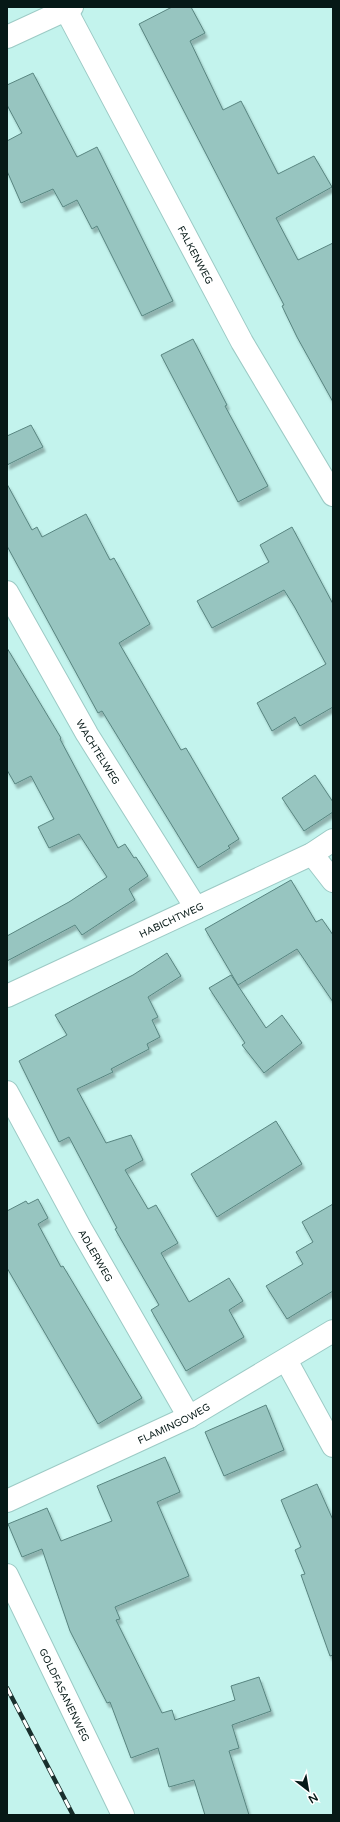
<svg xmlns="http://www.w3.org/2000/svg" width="340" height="1822" font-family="'Varela Round',sans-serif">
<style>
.building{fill:#97c5c0;stroke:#588580;filter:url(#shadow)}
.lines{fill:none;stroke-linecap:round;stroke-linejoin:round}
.minor-casing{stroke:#9ccac5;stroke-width:24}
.tertiary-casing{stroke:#9ccac5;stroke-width:24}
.minor{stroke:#fff;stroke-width:22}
.tertiary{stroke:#fff;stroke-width:22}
.rail-casing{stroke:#192f2d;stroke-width:4.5}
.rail{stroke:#fff;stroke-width:3;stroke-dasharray:9;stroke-linecap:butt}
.labels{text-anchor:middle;stroke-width:3;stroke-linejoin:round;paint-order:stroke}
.street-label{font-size:10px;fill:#061917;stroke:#fff}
</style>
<defs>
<filter id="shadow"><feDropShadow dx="2.5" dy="4.5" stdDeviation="1" flood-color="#0004"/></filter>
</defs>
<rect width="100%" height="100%" fill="#c3f3ed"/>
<g class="building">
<polygon points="172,7 191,7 205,33 190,41 223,110 241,101 278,174 314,156 332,187 276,218 298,260 333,243 333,402 297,337 282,306 284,305 139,24"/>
<polygon points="33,73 77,157 97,147 173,301 142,316 97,226 92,229 77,200 63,207 53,189 21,203 7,171 7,141 22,133 7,105 7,85"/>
<polygon points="193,339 227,405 225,406 268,486 238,502 161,355"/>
<polygon points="31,425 43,447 7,465 7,436"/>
<polygon points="7,484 32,530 37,527 42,537 86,514 110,560 114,558 150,624 119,643 181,750 186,748 239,839 228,846 230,848 198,868 102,711 98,713 7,546"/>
<polygon points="292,527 333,604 333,707 300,726 295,717 272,731 257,703 326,664 294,606 284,590 212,628 197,601 269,562 260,545"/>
<polygon points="7,648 61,738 60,739 118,848 125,844 134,858 136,857 148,876 129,889 135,900 82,935 75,925 7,961 7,936 69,902 107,877 79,834 49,848 38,827 54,819 31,776 15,784 7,770"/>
<polygon points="315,775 333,802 333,812 304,831 282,798"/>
<polygon points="291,880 316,922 322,919 333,935 333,1002 297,949 238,985 205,929"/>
<polygon points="167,953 181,976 148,997 158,1017 152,1020 160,1037 147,1044 149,1049 111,1069 113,1072 77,1089 106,1143 131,1135 143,1160 125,1170 148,1209 156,1205 178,1243 161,1253 189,1302 229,1278 243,1301 229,1310 244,1337 186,1371 151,1310 159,1305 115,1229 117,1228 69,1137 59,1142 19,1061 67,1035 55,1015 133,975"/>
<polygon points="231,975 266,1028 282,1015 302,1043 264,1073 242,1045 245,1043 209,988"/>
<polygon points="276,1121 302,1164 217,1217 191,1174"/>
<polygon points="38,1199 48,1218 38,1224 61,1267 63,1266 142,1398 98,1424 7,1268 7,1211 26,1201 28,1204"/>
<polygon points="333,1204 333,1291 287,1319 266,1286 303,1264 296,1252 313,1242 302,1222"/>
<polygon points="266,1405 284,1450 224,1476 205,1432"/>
<polygon points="165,1457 180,1492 157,1502 189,1576 115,1607 120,1619 116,1620 162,1713 172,1710 175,1720 235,1700 231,1686 259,1677 271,1711 232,1725 239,1748 229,1751 249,1815 205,1815 194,1780 169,1787 158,1748 131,1758 110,1702 107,1703 70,1631 42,1549 22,1557 8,1524 47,1508 61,1541 112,1521 97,1486"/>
<polygon points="317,1484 333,1520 333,1655 330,1656 301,1575 305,1574 295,1550 301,1547 281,1500"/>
</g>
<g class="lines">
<defs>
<g id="minor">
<path id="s1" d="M66 10 242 342 333 495"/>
<path id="s2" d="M7 592 87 734 196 908"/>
<polyline points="312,854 333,881"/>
<path id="s3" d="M7 996 312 854 333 840"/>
<path id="s4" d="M7 1092 81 1229 189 1417"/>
<polyline points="286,1360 333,1446"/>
<path id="s5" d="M7 1501 189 1417 333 1331"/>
<path id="s6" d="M7 1575 123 1815"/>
</g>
<polyline id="tertiary" points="7,37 72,7"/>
</defs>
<use href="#minor" class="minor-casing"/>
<use href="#tertiary" class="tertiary-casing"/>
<use href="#minor" class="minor"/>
<use href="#tertiary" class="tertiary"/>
<defs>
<polyline id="rail" points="7,1688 73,1815"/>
</defs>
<use href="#rail" class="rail-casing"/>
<use href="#rail" class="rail"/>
</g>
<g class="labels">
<g class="street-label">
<text dy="4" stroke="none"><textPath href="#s1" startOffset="277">FALKENWEG</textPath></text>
<text dy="4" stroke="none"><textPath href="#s2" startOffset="184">WACHTELWEG</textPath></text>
<text dy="4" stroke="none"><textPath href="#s3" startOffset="181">HABICHTWEG</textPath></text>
<text dy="4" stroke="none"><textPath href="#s4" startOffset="186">ADLERWEG</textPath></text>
<text dy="4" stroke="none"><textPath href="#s5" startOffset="184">FLAMINGOWEG</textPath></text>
<text dy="4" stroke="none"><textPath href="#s6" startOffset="133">GOLDFASANENWEG</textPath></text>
</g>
</g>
<rect width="340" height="1822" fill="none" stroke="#061917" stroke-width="16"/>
<g transform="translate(308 1790) rotate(149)" stroke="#ffffff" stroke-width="3" paint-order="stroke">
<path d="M0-3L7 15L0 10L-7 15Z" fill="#061917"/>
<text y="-6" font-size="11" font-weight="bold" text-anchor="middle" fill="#061917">N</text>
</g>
</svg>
